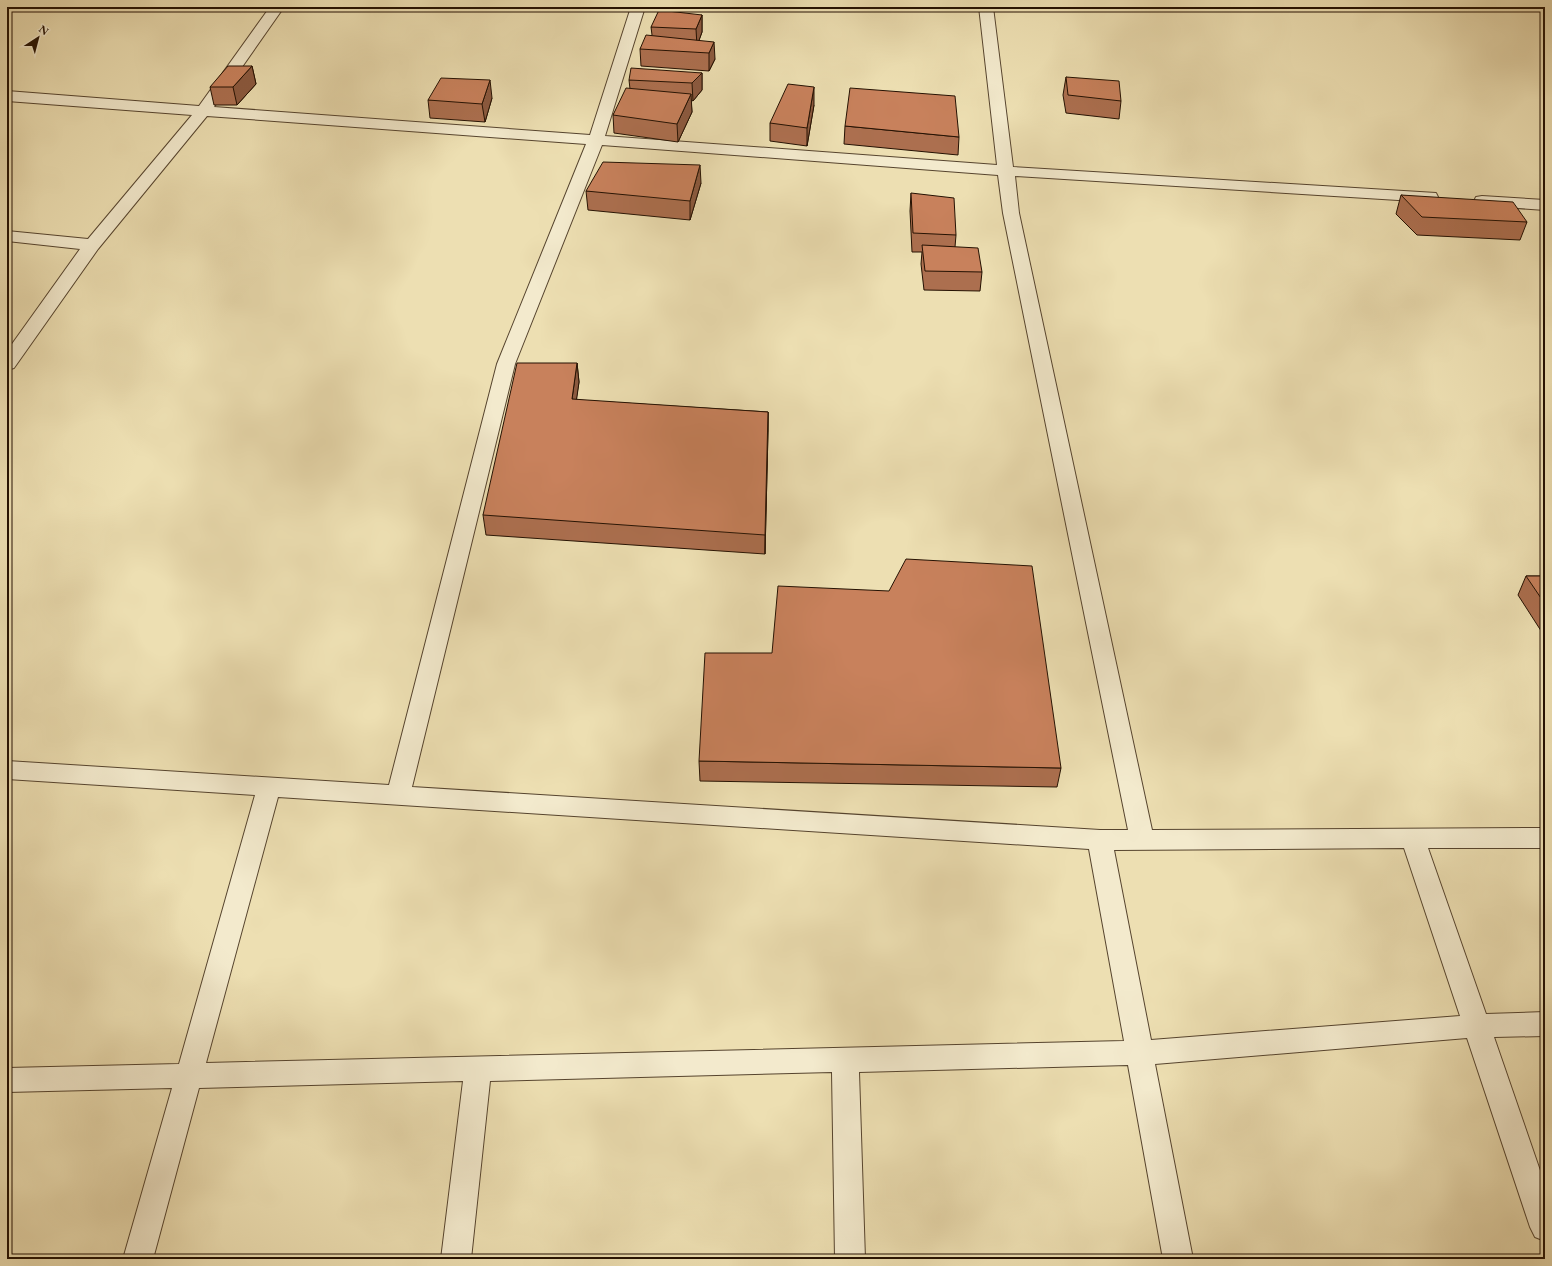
<svg xmlns="http://www.w3.org/2000/svg" width="1552" height="1266" font-family="'EB Garamond',serif">
<style>
.lines{fill:none;stroke-linecap:round;stroke-linejoin:round}
.minor-casing{stroke:#56442e;stroke-width:2}
.minor{fill:#f3eacd;fill-rule:evenodd}
.wall{fill:#ac6f4f;stroke:#241102}
.shaded-wall{fill:#8c5a40;stroke:#241102}
.building{fill:#c8815c;stroke:#241102}
</style>
<rect width="100%" height="100%" fill="#eddfb2"/>
<filter id="stains"><feTurbulence type="fractalNoise" baseFrequency=".005" numOctaves="4"/><feColorMatrix values="0 0 0 0 .2 0 0 0 0 .09 0 0 0 0 .02 0 0 0 .5 -.17"/></filter>
<radialGradient id="worn" r=".72"><stop offset=".6" stop-color="#630" stop-opacity="0"/><stop offset="1" stop-color="#630" stop-opacity=".3"/></radialGradient>
<g class="lines">
<defs>
<g id="minor">
<path d="M270 7H284L214 107 590 135 631 7H645L605 136 997 165 979 7H993L1013 167 1436 193 1438 197 1436 201 1430 202 1015 176 1019 213 1152 830 1545 828V848H1428L1486 1014 1545 1012V1036L1494 1037 1545 1185V1241L1535 1237 1530 1227 1467 1038 1155 1064 1193 1259H1163L1128 1065 859 1072 865 1259H835L832 1072 490 1081 471 1259H441L463 1081 199 1088 153 1259H123L172 1088 7 1092V1068L179 1064 255 795 7 779V761L389 785 497 364 586 144 207 116 98 249 14 368 7 370V351L80 249 7 241V231L88 239 192 115 7 101V91L199 106ZM602 145 998 175 1003 213 1128 830H1100L412 787 515 364ZM278 797 1089 849 1124 1041 206 1063ZM1404 848 1460 1016 1151 1040 1114 850Z"/>
<polygon points="1482,196 1545,200 1545,210 1476,205 1474,201 1476,197"/>
</g>
</defs>
<use href="#minor" class="minor-casing"/>
<use href="#minor" class="minor"/>
</g>
<g class="wall">
<polygon points="702,15 702,32 699,40 715,59 709,71 641,66 640,49 652,35 651,27"/>
<polygon points="252,66 256,84 237,105 214,105 210,87"/>
<polygon points="702,73 702,90 693,101 691,100 692,112 678,142 614,133 613,115 630,89 629,80"/>
<polygon points="1066,77 1121,101 1119,119 1066,113 1063,95"/>
<polygon points="492,98 485,122 430,118 428,100"/>
<polygon points="814,105 807,146 770,141 770,123"/>
<polygon points="845,126 959,137 958,155 844,144"/>
<polygon points="701,183 690,220 588,210 586,191"/>
<polygon points="911,193 956,235 955,247 982,272 980,291 924,290 921,264 922,252 912,252 910,211"/>
<polygon points="1401,195 1527,222 1520,240 1417,235 1396,214"/>
<polygon points="577,363 579,382 576,400 768,412 768,431 765,554 486,535 483,515"/>
<polygon points="1526,576 1545,576 1545,637 1518,595"/>
<polygon points="699,761 1061,768 1057,787 700,781"/>
</g>
<g class="shaded-wall">
<polygon points="702,15 702,32 697,46 696,29"/>
<polygon points="714,42 715,59 709,71 709,53"/>
<polygon points="252,66 256,84 237,105 233,87"/>
<polygon points="702,73 702,90 693,101 692,83"/>
<polygon points="490,80 492,98 485,122 482,104"/>
<polygon points="814,87 814,105 807,146 807,128"/>
<polygon points="691,94 692,112 678,142 677,124"/>
<polygon points="700,165 701,183 690,220 690,201"/>
<polygon points="577,363 579,382 574,418 572,399"/>
<polygon points="768,412 768,431 765,554 765,535"/>
</g>
<g class="building">
<polygon points="659,10 702,15 696,29 651,27"/>
<polygon points="646,35 714,42 709,53 640,49"/>
<polygon points="228,66 252,66 233,87 210,87"/>
<polygon points="631,68 702,73 692,83 629,80"/>
<polygon points="1066,77 1119,81 1121,101 1068,95"/>
<polygon points="441,78 490,80 482,104 428,100"/>
<polygon points="788,84 814,87 807,128 770,123"/>
<polygon points="626,88 691,94 677,124 613,115"/>
<polygon points="850,88 955,96 959,137 845,126"/>
<polygon points="603,162 700,165 690,201 586,191"/>
<polygon points="911,193 954,198 956,235 913,233"/>
<polygon points="1401,195 1513,202 1527,222 1422,217"/>
<polygon points="922,245 978,248 982,272 925,271"/>
<polygon points="517,363 577,363 572,399 768,412 765,535 483,515"/>
<polygon points="906,559 1032,566 1061,768 699,761 705,653 772,653 778,586 889,591"/>
<polygon points="1526,576 1545,576 1545,604"/>
</g>
<rect width="1552" height="1266" fill="none" stroke="#eddfb2" stroke-width="24"/>
<rect x="8" y="8" width="1536" height="1250" fill="none" stroke="#241102" stroke-width="2"/>
<rect x="12" y="12" width="1528" height="1242" fill="none" stroke="#241102"/>
<g transform="translate(38 38) rotate(36)" stroke="#f3eacd" stroke-width="3" paint-order="stroke">
<path d="M0-3L7 15L0 10L-7 15Z" fill="#241102"/>
<text y="-6" font-size="11" font-weight="bold" text-anchor="middle" fill="#241102">N</text>
</g>
<rect width="100%" height="100%" filter="url(#stains)"/>
<rect width="100%" height="100%" fill="url(#worn)"/>
</svg>
